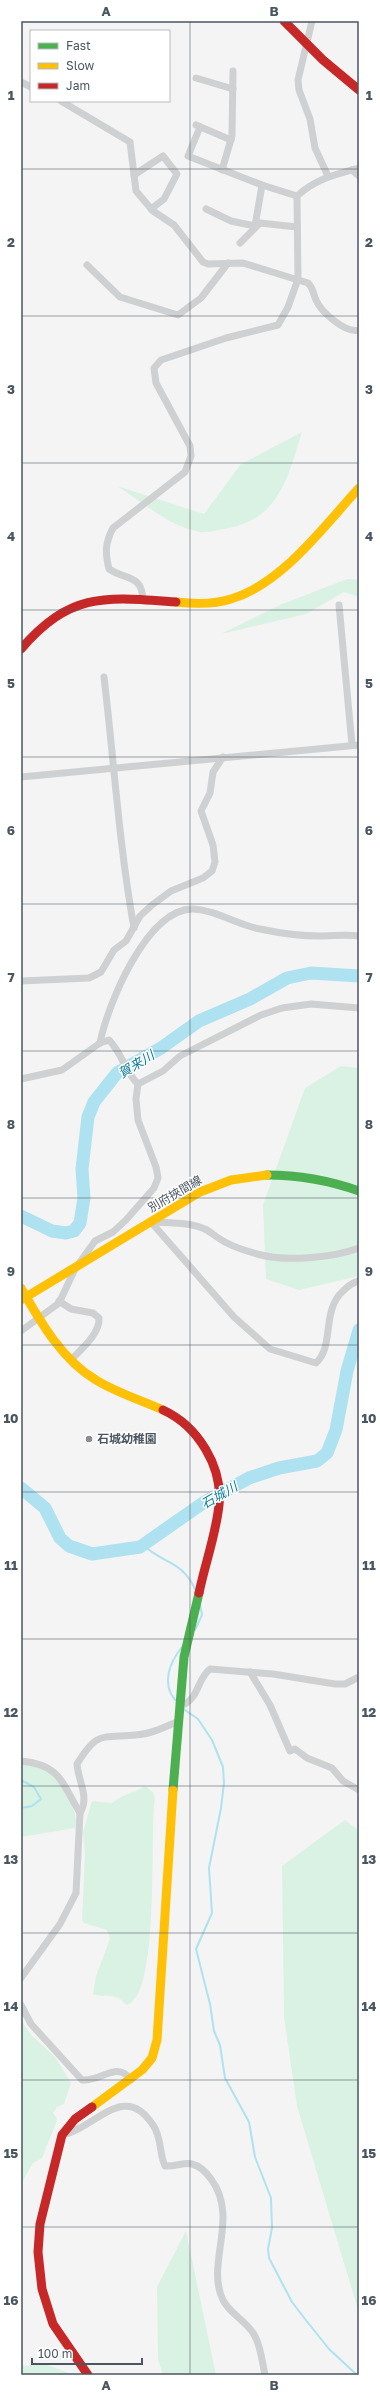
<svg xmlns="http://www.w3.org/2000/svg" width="380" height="2396" font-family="'Golos Text','Noto Sans JP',sans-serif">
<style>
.green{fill:#d9f2e3}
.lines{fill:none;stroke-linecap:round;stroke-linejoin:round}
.stream{stroke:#aee2f0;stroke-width:2}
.river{stroke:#aee2f0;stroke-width:13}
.street{stroke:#ced0d2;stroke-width:7}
.fast{stroke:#4caf50;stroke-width:9}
.slow{stroke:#ffc107;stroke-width:9}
.jam{stroke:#c62828;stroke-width:9}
.grid{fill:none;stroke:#4a5661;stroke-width:1;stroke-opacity:0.55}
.poi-dot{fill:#868d94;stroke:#fff;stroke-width:1.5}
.labels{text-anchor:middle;stroke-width:3;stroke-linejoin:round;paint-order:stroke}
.street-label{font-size:12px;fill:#4a5661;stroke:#fff}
.poi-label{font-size:12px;font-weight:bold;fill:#4a5661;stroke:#fff;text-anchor:start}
.water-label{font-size:13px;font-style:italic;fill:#0c7c9b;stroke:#fff}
.neatline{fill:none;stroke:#4a5661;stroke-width:1.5}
.grid-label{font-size:13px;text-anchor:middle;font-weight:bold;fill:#4a5661}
</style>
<rect width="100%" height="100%" fill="#f4f4f4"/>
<g class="green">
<path d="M302 432C288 478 278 521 224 529 217 530 207 533 200 532 170 527 142 502 117 486L204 514 241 464Z"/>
<polygon points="347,579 359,580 359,597 344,592 306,614 221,634 280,605"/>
<polygon points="341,1066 359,1068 359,1276 299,1290 266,1279 263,1205 305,1088"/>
<path d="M21 1763C30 1764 37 1765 45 1769 58 1777 81 1813 75 1828L21 1837Z"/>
<path d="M145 1786 153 1792 155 1799C149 1831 161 1998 126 2005 116 1991 106 1999 93 1994L96 1976 110 1939 107 1930 84 1923 82 1920 85 1855 83 1832 92 1801 112 1803C125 1793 133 1794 145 1786Z"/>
<polygon points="345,1820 359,1831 359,2313 297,2106 284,2017 282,1866"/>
<polygon points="21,2020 32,2036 55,2057 71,2083 64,2104 57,2107 53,2113 57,2119 56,2123 42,2158 33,2163 22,2182"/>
<polygon points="186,2231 216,2375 163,2375 158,2359 157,2287"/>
<polygon points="42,2363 69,2373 72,2375 21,2375 21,2365 27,2366"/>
</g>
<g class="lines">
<g class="stream">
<path d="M143 1545C165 1565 182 1560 196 1591"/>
<polyline points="195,1630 202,1615 200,1604"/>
<path d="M175 1700C161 1683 170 1662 182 1647"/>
<polyline points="182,1708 198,1719 212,1740 223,1767 224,1783 221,1808 209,1868 212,1913 196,1949 210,2004 214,2031 220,2045 225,2078 249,2122 255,2157 271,2198 272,2228 268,2249 269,2258 292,2302 305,2319 329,2349 357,2375"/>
<polyline points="21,1780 34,1787 41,1799 32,1806 21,1808"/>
</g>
<g class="river">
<polyline points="21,1216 52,1231 66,1233 74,1231 80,1223 84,1198 82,1169 88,1117 94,1102 117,1073 161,1048 199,1021 250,999 287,978 311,973 359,976"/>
<polyline points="21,1488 45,1508 60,1538 69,1546 92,1554 140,1547 203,1503 249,1478 279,1468 317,1461 327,1453 336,1430 347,1371 359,1330"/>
</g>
<g class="street">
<polyline points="312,21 298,80 299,90 310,119 315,148 328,176"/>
<polyline points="196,78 233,89"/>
<polyline points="21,82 31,87"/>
<path d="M61 101 130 142 136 191 153 211 174 225 203 262 208 264 243 263 308 283C314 289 313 294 316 300 321 312 346 334 359 330"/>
<polyline points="196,125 231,140"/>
<polyline points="200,127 188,156 262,185 297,196"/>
<polyline points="222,170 232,136 233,71"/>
<polyline points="352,170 359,176"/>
<polyline points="134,175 163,156 177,174 164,199 151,209"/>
<polyline points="206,209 231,221 255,226 262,185"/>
<polyline points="240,243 260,223 297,227"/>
<polyline points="87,265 120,297 178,315 201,298 228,263"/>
<path d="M143 600C142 574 125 580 109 569 105 553 105 543 113 528L185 472 191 456 190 446 156 383 154 368 161 360 173 356 226 338 278 325 288 307 298 279 297 196C316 179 336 174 359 168"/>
<polyline points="339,605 352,745"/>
<path d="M104 677C114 761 119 845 134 928"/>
<polyline points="21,777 359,745"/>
<polyline points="21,981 89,978 101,972 114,950 126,941 140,916 152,905 171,891 203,878 212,871 215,862 213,845 201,811 210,793 213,772 223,757"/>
<path d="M100 1043C107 1006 147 908 193 909 217 910 237 925 260 929 279 933 300 936 320 936 333 936 346 934 359 936"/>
<path d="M21 1079 62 1070 100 1043 109 1040C122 1053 125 1072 138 1084"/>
<path d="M151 1222 234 1317 270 1349 316 1363C335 1345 321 1311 343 1291 348 1286 353 1282 359 1281"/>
<path d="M153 1222C171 1223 191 1222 207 1230 213 1234 219 1239 225 1242 234 1247 246 1251 257 1254 285 1262 332 1258 359 1248"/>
<path d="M59 1301 71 1309 93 1313 99 1318C100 1334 81 1349 71 1360"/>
<polyline points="21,1331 59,1303 75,1269 95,1241 113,1232 126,1220 154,1188 158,1178 156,1167 138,1120 136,1099 138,1084 163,1071 180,1056 261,1015 282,1008 311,1004 359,1008"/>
<polyline points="250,1672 270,1705 290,1751 295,1749 307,1758 332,1768 343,1781 359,1790"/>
<path d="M179 1703 185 1704C199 1696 198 1678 210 1669L273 1674 335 1684H345L359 1677"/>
<path d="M21 1761C61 1765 61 1782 80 1813"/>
<path d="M21 1978 60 1924 76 1893 80 1813C90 1797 78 1781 77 1764 97 1731 101 1738 136 1735 150 1734 163 1728 177 1722"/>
<path d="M21 2005 31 2024 82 2080C101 2082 117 2060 131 2080"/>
<path d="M62 2135C95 2129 124 2080 153 2125 162 2138 159 2153 165 2166 174 2167 184 2162 192 2164 200 2166 206 2172 211 2179 240 2218 205 2264 223 2300 228 2311 242 2319 250 2329 260 2340 262 2361 265 2375"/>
</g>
<g class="fast">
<path d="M267 1175C299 1175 328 1180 359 1191"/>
<polyline points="173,1790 184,1657 199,1593"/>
</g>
<g class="slow">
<path d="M176 602C194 604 213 605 231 599 282 584 324 526 359 488"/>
<path d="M21 1288C40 1321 62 1360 96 1380 117 1393 141 1400 163 1410"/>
<polyline points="21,1300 200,1192 231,1180 267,1175"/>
<polyline points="92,2107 142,2070 152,2058 157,2040 173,1790"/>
</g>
<g class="jam">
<polyline points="284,21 323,60 359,90"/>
<path d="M21 649C71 591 107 597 176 602"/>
<path d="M163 1410C198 1426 223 1467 219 1505 216 1534 205 1564 199 1593"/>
<polyline points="88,2375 53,2324 42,2289 38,2252 40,2224 62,2135 75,2119 92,2107"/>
</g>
</g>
<path class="grid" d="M190 21V2375M21 169H359M21 316H359M21 463H359M21 610H359M21 757H359M21 904H359M21 1051H359M21 1198H359M21 1345H359M21 1492H359M21 1639H359M21 1786H359M21 1933H359M21 2080H359M21 2227H359"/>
<circle class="poi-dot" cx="89" cy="1439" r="4"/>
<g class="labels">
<g class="street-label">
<text transform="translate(175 1194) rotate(-30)" y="4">別府挾間線</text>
</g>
<g class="poi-label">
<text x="97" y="1443">石城幼稚園</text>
</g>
<g class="water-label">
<text transform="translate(136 1064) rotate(-32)" y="5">賀来川</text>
<text transform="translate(219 1495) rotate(-30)" y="5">石城川</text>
</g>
</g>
<rect width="380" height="2396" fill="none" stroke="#ffffff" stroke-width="44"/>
<rect x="30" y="30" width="140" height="72" fill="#ffffff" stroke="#b7bbc0"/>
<rect x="38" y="43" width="20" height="6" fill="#4caf50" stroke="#b7bbc0"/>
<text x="66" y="50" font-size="12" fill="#4a5661">Fast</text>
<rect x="38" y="63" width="20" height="6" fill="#ffc107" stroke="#b7bbc0"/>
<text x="66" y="70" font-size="12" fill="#4a5661">Slow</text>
<rect x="38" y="83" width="20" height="6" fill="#c62828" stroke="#b7bbc0"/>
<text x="66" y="90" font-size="12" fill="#4a5661">Jam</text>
<path d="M32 2358v6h110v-6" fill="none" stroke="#4a5661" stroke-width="2"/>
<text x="38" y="2358" font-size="12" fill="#4a5661" stroke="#ffffff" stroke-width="3" paint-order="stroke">100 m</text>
<rect x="22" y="22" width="336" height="2352" class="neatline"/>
<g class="grid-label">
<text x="106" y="16">A</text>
<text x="274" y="16">B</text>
<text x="11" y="100">1</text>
<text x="369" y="100">1</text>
<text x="11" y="247">2</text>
<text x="369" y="247">2</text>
<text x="11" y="394">3</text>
<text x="369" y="394">3</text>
<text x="11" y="541">4</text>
<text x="369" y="541">4</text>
<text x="11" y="688">5</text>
<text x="369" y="688">5</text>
<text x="11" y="835">6</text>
<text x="369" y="835">6</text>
<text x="11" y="982">7</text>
<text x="369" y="982">7</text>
<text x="11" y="1129">8</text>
<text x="369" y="1129">8</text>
<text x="11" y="1276">9</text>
<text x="369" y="1276">9</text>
<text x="11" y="1423">10</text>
<text x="369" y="1423">10</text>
<text x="11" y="1570">11</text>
<text x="369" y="1570">11</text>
<text x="11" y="1717">12</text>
<text x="369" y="1717">12</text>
<text x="11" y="1864">13</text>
<text x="369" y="1864">13</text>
<text x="11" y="2011">14</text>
<text x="369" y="2011">14</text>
<text x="11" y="2158">15</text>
<text x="369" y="2158">15</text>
<text x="11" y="2305">16</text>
<text x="369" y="2305">16</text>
<text x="106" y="2390">A</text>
<text x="274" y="2390">B</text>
</g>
</svg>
